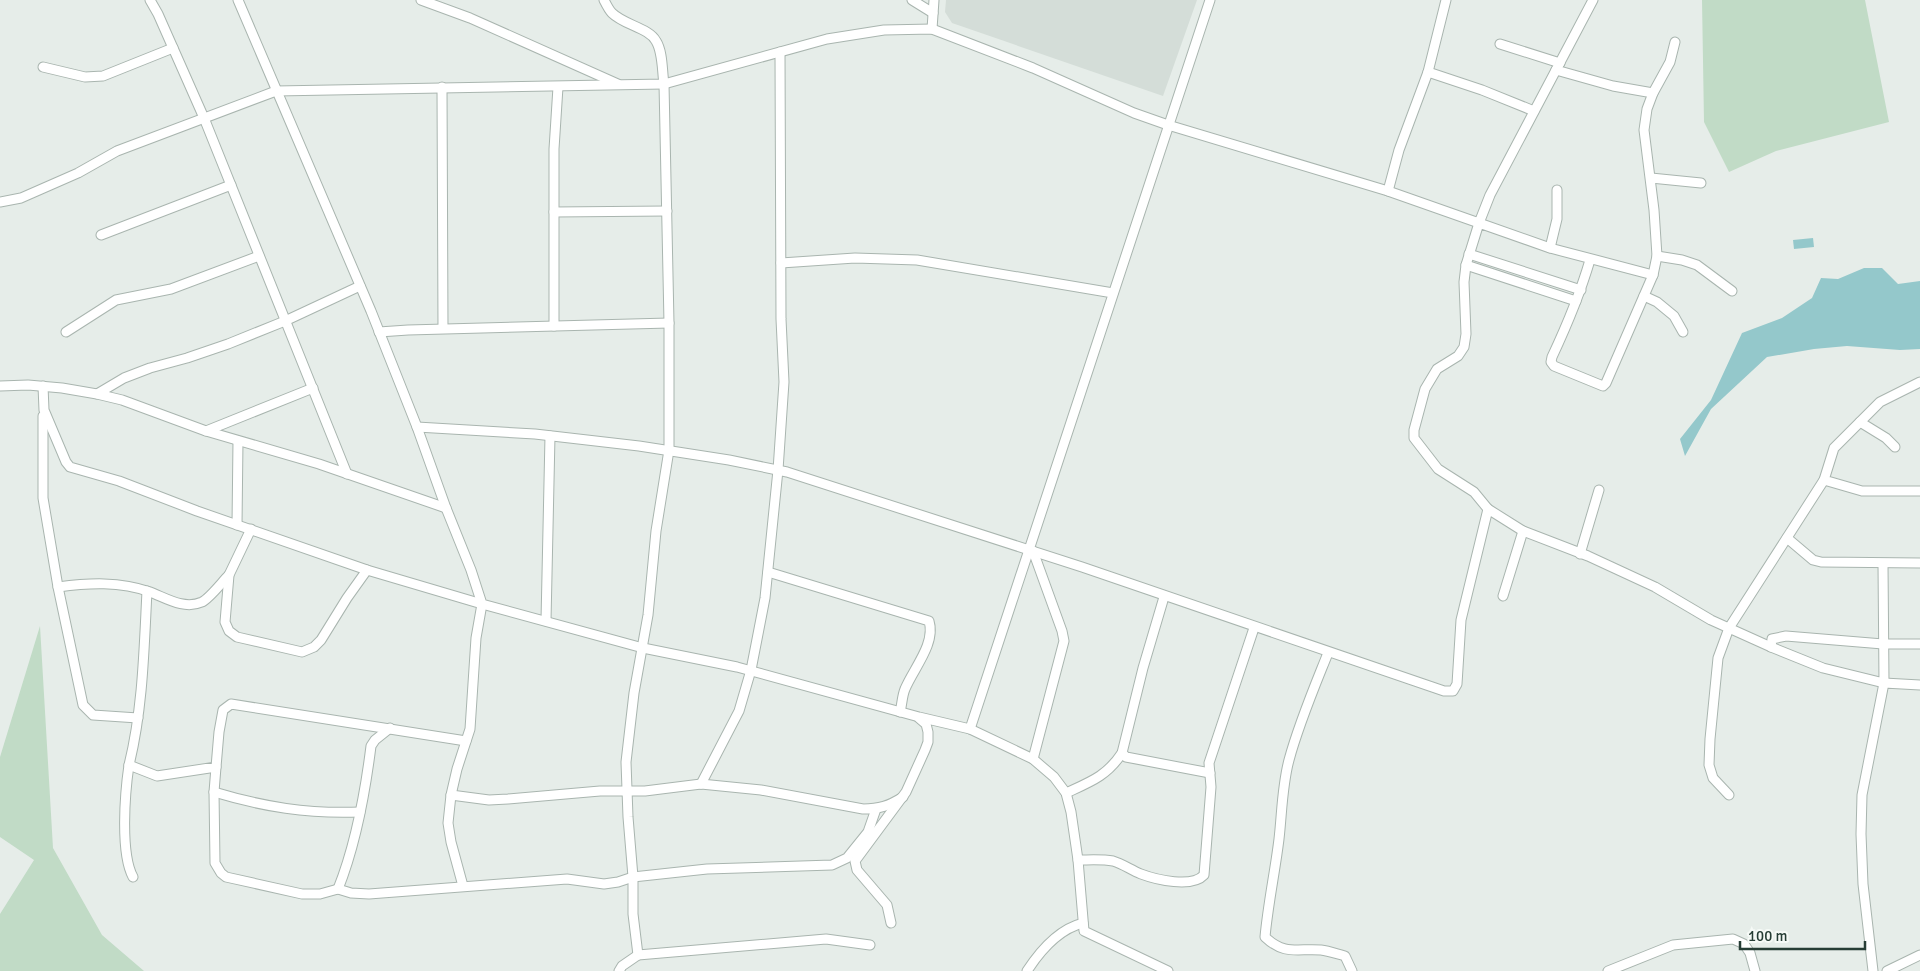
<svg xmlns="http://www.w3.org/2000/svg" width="1920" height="971" font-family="Signika,sans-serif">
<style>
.built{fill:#d4ddd8}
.green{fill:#c1dbc6}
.water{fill:#94c8cb}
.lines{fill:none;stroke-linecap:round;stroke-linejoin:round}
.minor-casing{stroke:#a9b5af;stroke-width:11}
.minor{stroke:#fff;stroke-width:9}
</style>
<rect width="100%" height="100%" fill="#e6ede9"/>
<polygon class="built" points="946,0 1197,0 1163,96 952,23 945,12"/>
<g class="green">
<polygon points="1702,0 1865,0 1889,122 1776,151 1729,172 1704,122"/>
<polygon points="40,626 53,848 102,935 144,971 0,971 0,914 34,860 0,837 0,757"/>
</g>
<g class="water">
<polygon points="1813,238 1814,247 1794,249 1793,240"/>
<polygon points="1864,268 1882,268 1898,284 1920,281 1920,349 1900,350 1847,346 1814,349 1767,357 1711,409 1685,456 1680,439 1711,400 1742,333 1782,318 1812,298 1821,278 1838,279"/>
</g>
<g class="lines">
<defs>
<g id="minor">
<polyline points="150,0 158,14 204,118 347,474"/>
<polyline points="238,0 371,311 417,427 446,508 471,570 482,604 643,648 737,667 919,717 970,729 1033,759 1054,777 1066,793 1071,812 1078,860 1084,931 1168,971"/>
<polyline points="421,0 470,18 618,84"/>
<path d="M604 0C606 4 609 10 612 13 624 25 649 28 656 41 663 52 662 71 664 84L669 323V450L656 531 648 615 634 693 626 762 628 817 633 877V914L638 955 826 939 870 945"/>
<polyline points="912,0 933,13"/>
<polyline points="932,29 934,0"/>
<polyline points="1500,44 1560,63"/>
<polyline points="43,67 85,77 103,76 173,48"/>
<polyline points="1556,70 1613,86 1653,93"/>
<polyline points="1428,72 1482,90 1534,111"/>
<polyline points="442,87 443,328"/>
<polyline points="1651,178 1701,183"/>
<polyline points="1388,191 1399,150 1428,72 1446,0"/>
<polyline points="0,202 21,198 78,173 117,151 276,91 664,84 827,39 884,30 932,29 1033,68 1134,113 1168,125 1388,191 1479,223 1490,195 1593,0"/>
<polyline points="554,212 667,211"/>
<polyline points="101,235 231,185"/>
<polyline points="1550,248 1557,219 1557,190"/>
<polyline points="1469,254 1581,290"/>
<polyline points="1657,256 1682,260 1697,265 1732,291"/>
<path d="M1590 260C1580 294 1567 325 1552 357L1551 362 1554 366 1603 386 1606 383 1653 275 1657 256 1654 210 1644 130 1647 109 1653 93 1670 62 1675 42"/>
<polyline points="781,263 855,258 917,260 1113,293"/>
<polyline points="1466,265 1576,301"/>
<polyline points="1644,296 1657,302 1674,316 1683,332"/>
<polyline points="554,326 554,149 558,87"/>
<polyline points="66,332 116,300 171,289 259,256"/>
<polyline points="379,332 408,330 669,323"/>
<polyline points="1920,382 1880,402 1834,448 1824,480 1862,491 1920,491"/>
<polyline points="0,386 28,385 62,388 97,394 122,400 206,431 319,464 446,508"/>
<polyline points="43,386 44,410 66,462 70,467 119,481 197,511 367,570 482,604 476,638 470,729 457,769 451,795 448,823 451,842 463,886"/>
<polyline points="97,394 124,378 150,368 187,358 228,344 285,321 360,286"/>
<polyline points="43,416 43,498 58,587 83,705 93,715 138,718"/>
<polyline points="1860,422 1886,438 1895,447"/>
<polyline points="417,427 535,434 639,446 729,460 787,472 1082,567 1444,691 1453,691 1457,684 1461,620 1488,509 1523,531 1588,556 1655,587 1711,620 1771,647 1823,668 1884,683 1883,564"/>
<polyline points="206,431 313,388"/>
<polyline points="1488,509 1474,492 1438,469 1414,438 1414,430 1425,389 1437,369 1458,356 1464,347 1466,334 1464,282 1466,265 1479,223 1550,248 1653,275"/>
<polyline points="237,525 238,441"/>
<polyline points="251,529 229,575 225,622 229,631 237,637 302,652 314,647 321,640 347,598 367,570"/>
<polyline points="1787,538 1813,560 1821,562 1920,563"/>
<polyline points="1580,554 1599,490"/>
<path d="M768 572 929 621C936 644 913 669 905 689 902 696 902 705 900 712"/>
<path d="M58 587C88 583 120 581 150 592 166 598 184 610 202 602 210 598 222 582 229 575"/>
<path d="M147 591C144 649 143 708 129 765L157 776 216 767 219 732 223 710 231 704 466 741"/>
<polyline points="1503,596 1523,531"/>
<polyline points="546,621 550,436"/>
<polyline points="1771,647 1772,639 1786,636 1883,644 1920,644"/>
<path d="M1328 653C1314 688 1299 723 1289 760 1282 786 1282 813 1279 839 1275 872 1268 904 1265 937 1285 956 1298 948 1321 950 1329 951 1337 954 1345 956L1352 971"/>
<polyline points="970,729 1210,0"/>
<polyline points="1122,753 1126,757 1210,773"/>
<polyline points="1033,759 1064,641 1062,631 1033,551"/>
<path d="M129 765C125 792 120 853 133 877"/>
<polyline points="216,767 214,792 215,863 221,873 226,877 302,894 320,894 338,889 351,893 369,894 567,879 604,884 618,882 633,877 707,869 832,865 847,858 868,832 876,809"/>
<polyline points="701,784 739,711 751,670 765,598 778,470 784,382 781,319 780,52"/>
<path d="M214 792C264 807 307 814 360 812"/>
<path d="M1066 793C1090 782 1107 776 1122 753L1143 668 1164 597"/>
<path d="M451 795 489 800 508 799 600 791H645L701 784 761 790 863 809C879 809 889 806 903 797"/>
<polyline points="1729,795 1713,778 1709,765 1710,739 1718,658 1729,628 1824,480"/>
<path d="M1078 860C1089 860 1102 859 1113 861 1123 864 1131 870 1141 874 1157 880 1192 888 1204 875L1211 787 1209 763 1254 628"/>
<path d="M338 889C356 844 365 794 371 746L375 740 390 728"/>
<polyline points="891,923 887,905 857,870 855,861 906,792 925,750 928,742 928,732 926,724 919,718"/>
<polyline points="619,971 622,966 638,955"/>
<path d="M1027 971C1040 951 1059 929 1083 923"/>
<polyline points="1608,971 1673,945 1733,939 1744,944 1750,953 1755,971"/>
<polyline points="1873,971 1863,884 1861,834 1862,795 1884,683 1920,685"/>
<polyline points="1887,971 1920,955"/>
</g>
</defs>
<use href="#minor" class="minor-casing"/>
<use href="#minor" class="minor"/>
</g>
<path d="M1740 941v8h125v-8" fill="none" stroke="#263d35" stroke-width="2.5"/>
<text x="1748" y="941" font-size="15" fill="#263d35" stroke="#f6faf7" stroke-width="4" paint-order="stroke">100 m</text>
</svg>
